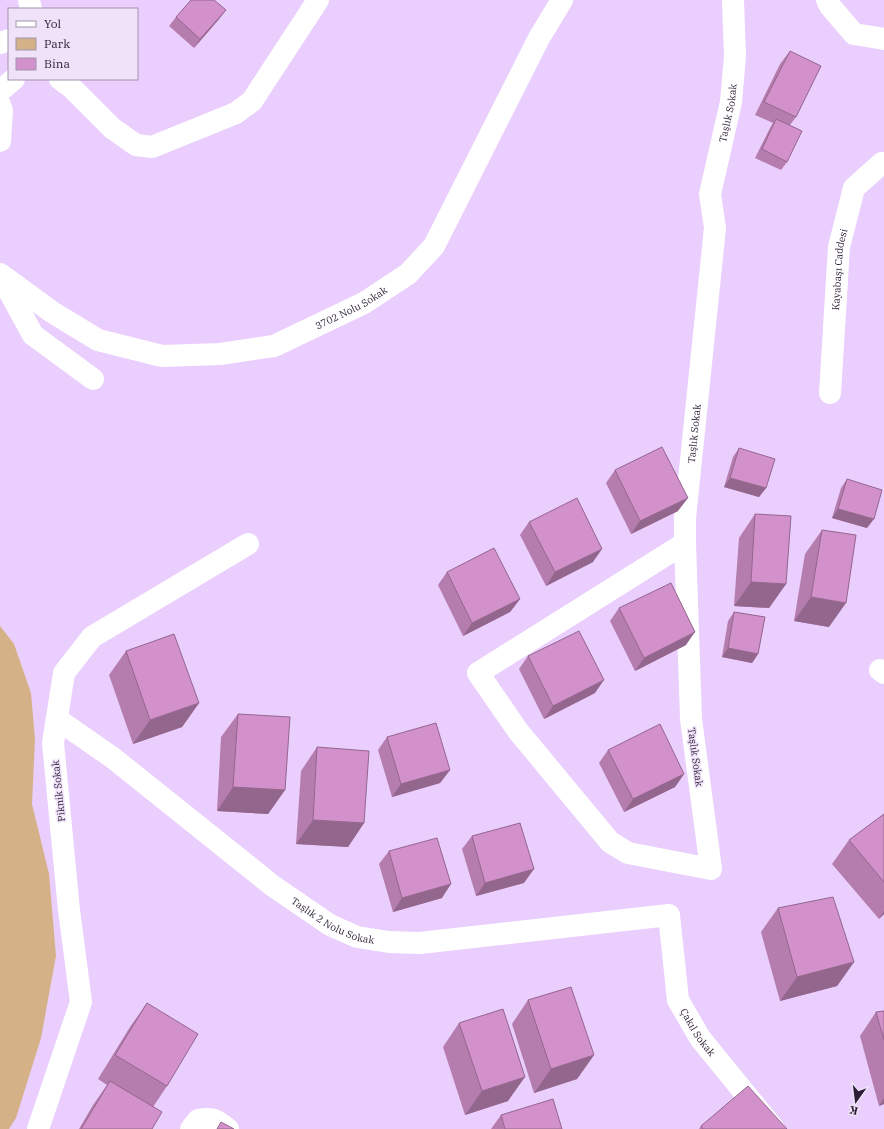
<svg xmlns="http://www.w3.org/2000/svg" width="884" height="1129" font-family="'IBM Plex Serif',serif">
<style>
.green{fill:#d4b187}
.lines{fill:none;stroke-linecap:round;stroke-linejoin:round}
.minor{stroke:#fff;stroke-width:22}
.wall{fill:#b57dae}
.shaded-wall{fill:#93668d}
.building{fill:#d291ca;stroke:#93668d}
.labels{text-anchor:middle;stroke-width:3;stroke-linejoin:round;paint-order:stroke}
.street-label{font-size:10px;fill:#2c1f35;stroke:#efe2f9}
</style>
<rect width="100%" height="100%" fill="#eacefd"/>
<polygon class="green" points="0,626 14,644 31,693 35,739 32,804 49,874 56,956 41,1038 16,1118 9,1129 0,1129"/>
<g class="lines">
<g class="minor">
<polyline points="29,0 31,9"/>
<polyline points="827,0 830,6 854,34 884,39"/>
<polyline points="0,43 9,40"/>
<polyline points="60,79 72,88 112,128 136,145 152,147 236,113 252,101 318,0"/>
<polyline points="0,91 14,79"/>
<polyline points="0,105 2,111 0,141"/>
<path id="s1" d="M0 274 52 312 98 340 162 356 220 354 274 346 364 303 408 274 434 246 539 38 562 0"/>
<polyline points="3,280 33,335 93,379"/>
<path id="s2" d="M830 393 839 247 854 188 882 163 884 164"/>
<path id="s3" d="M685 543 478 673 518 731 610 842 628 853 711 869 691 719 685 543V518L715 228 710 194 731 102 735 56 733 0"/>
<polyline points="880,670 884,673"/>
<path id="s4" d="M57 719 113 758 273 886 330 925 357 937 389 942 420 943 669 915 678 1000 700 1038 774 1129"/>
<polyline points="38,1129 81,1002 69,910 53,743 64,673 92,637 248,544"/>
<path d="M191 1129 198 1120C213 1117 216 1120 228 1129"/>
</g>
</g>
<g class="wall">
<polygon points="226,10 219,19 194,48 169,26 176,17"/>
<polygon points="790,51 796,117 790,125 787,162 781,170 755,158 770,128 773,123 755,115 780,64"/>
<polygon points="739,448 766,488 759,497 724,487 733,457"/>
<polygon points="615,470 678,511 631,534 606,483"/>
<polygon points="847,479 867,528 832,518 841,488"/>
<polygon points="755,514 786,584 769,608 734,606 739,538"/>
<polygon points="529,522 593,562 546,586 520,535"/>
<polygon points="822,530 829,627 794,621 805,554"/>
<polygon points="447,572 520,599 510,612 463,636 438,585"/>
<polygon points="619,608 686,645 635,671 610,621"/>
<polygon points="734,612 758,654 752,663 722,657 728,621"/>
<polygon points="126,651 199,703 182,727 133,744 109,675"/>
<polygon points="528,656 595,693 544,719 519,669"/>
<polygon points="238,714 285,790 268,814 217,811 221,737"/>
<polygon points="387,737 450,770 440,783 392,797 378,750"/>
<polygon points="317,747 364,823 348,847 296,844 301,771"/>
<polygon points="608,750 684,774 675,787 624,812 599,763"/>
<polygon points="884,814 884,914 879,919 832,864 849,840"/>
<polygon points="472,836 524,883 476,896 462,849"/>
<polygon points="389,851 442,898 393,912 379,864"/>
<polygon points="778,908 854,962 837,986 780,1001 761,932"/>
<polygon points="528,1000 594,1055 577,1079 534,1093 512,1024"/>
<polygon points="147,1003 167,1086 153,1107 152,1129 79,1129 93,1105 107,1085 98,1079 130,1027"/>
<polygon points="884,1011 884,1104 879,1106 860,1036 876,1012"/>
<polygon points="459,1023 508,1101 465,1115 443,1047"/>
<polygon points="501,1115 562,1129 491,1129"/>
<polygon points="701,1126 787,1129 699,1129"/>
</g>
<g class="shaded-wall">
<polygon points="226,10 219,19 194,48 200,39"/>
<polygon points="730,478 766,488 759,497 724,487"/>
<polygon points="688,498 678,511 631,534 640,521"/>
<polygon points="838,509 874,519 867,528 832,518"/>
<polygon points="602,549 593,562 546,586 555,572"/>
<polygon points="751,582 786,584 769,608 734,606"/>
<polygon points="811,597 846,603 829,627 794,621"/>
<polygon points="520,599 510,612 463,636 472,623"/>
<polygon points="695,632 686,645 635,671 644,658"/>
<polygon points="728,648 758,654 752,663 722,657"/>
<polygon points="604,680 595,693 544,719 553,706"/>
<polygon points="199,703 182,727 133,744 150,720"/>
<polygon points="450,770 440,783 392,797 401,784"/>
<polygon points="684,774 675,787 624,812 633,799"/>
<polygon points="233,787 285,790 268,814 217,811"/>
<polygon points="313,820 364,823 348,847 296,844"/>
<polygon points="534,869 524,883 476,896 485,883"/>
<polygon points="451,884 442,898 393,912 402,898"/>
<polygon points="884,911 884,914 879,919"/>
<polygon points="854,962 837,986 780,1001 797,977"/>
<polygon points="594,1055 577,1079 534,1093 551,1069"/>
<polygon points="525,1077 508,1101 465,1115 482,1091"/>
<polygon points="884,1098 884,1104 879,1106"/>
</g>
<g class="building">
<polygon points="191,0 214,0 226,10 200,39 176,17"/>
<polygon points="790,51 821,66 796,117 764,102"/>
<polygon points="776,119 802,131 787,162 762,149"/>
<polygon points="662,447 688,498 640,521 615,470"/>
<polygon points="739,448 775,459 766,488 730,478"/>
<polygon points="847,479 882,490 874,519 838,509"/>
<polygon points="577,498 602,549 555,572 529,522"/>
<polygon points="755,514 791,516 786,584 751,582"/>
<polygon points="822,530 856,535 846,603 811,597"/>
<polygon points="494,548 520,599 472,623 447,572"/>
<polygon points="671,583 695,632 644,658 619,608"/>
<polygon points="734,612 765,617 758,654 728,648"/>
<polygon points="579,631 604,680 553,706 528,656"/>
<polygon points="174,634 199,703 150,720 126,651"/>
<polygon points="238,714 290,717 285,790 233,787"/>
<polygon points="436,723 450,770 401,784 387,737"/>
<polygon points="660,724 684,774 633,799 608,750"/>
<polygon points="317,747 369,751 364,823 313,820"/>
<polygon points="884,814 884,882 849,840"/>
<polygon points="520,823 534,869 485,883 472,836"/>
<polygon points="437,838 451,884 402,898 389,851"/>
<polygon points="833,897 854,962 797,977 778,908"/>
<polygon points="571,987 594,1055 551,1069 528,1000"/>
<polygon points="147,1003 198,1034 167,1086 115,1055"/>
<polygon points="503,1009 525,1077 482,1091 459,1023"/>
<polygon points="884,1011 884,1040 876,1012"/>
<polygon points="110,1081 162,1112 152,1129 81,1129"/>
<polygon points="748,1086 787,1129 703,1129 701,1126"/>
<polygon points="553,1099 562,1129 505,1129 501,1115"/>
<polygon points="221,1122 234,1129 217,1129"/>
</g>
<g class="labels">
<g class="street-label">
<text dy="4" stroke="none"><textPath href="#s3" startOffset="1326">Taşlık Sokak</textPath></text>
<text dy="4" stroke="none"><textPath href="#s2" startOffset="124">Kayabaşı Caddesi</textPath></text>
<text dy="4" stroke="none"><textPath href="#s1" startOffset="383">3702 Nolu Sokak</textPath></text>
<text dy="4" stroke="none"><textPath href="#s3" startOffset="1002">Taşlık Sokak</textPath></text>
<text transform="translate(696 757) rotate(82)" y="4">Taşlık Sokak</text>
<text transform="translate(58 791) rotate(-96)" y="4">Piknik Sokak</text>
<text dy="4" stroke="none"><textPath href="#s4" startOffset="343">Taşlık 2 Nolu Sokak</textPath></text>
<text dy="4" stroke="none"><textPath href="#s4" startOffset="809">Çakıl Sokak</textPath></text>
</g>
</g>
<rect x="8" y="8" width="130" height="72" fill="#efe2f9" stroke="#a194ab"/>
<rect x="16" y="21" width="20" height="6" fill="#ffffff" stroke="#a194ab"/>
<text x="44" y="28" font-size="12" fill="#2c1f35">Yol</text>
<rect x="16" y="38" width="20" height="12" fill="#d4b187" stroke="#a194ab"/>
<text x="44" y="48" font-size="12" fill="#2c1f35">Park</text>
<rect x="16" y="58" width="20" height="12" fill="#d291ca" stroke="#a194ab"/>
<text x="44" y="68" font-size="12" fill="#2c1f35">Bina</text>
<g transform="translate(856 1101) rotate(194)" stroke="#efe2f9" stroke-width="3" paint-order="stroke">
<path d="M0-3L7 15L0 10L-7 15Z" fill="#2c1f35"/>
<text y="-6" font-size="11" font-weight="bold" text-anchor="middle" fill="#2c1f35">K</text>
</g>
</svg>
